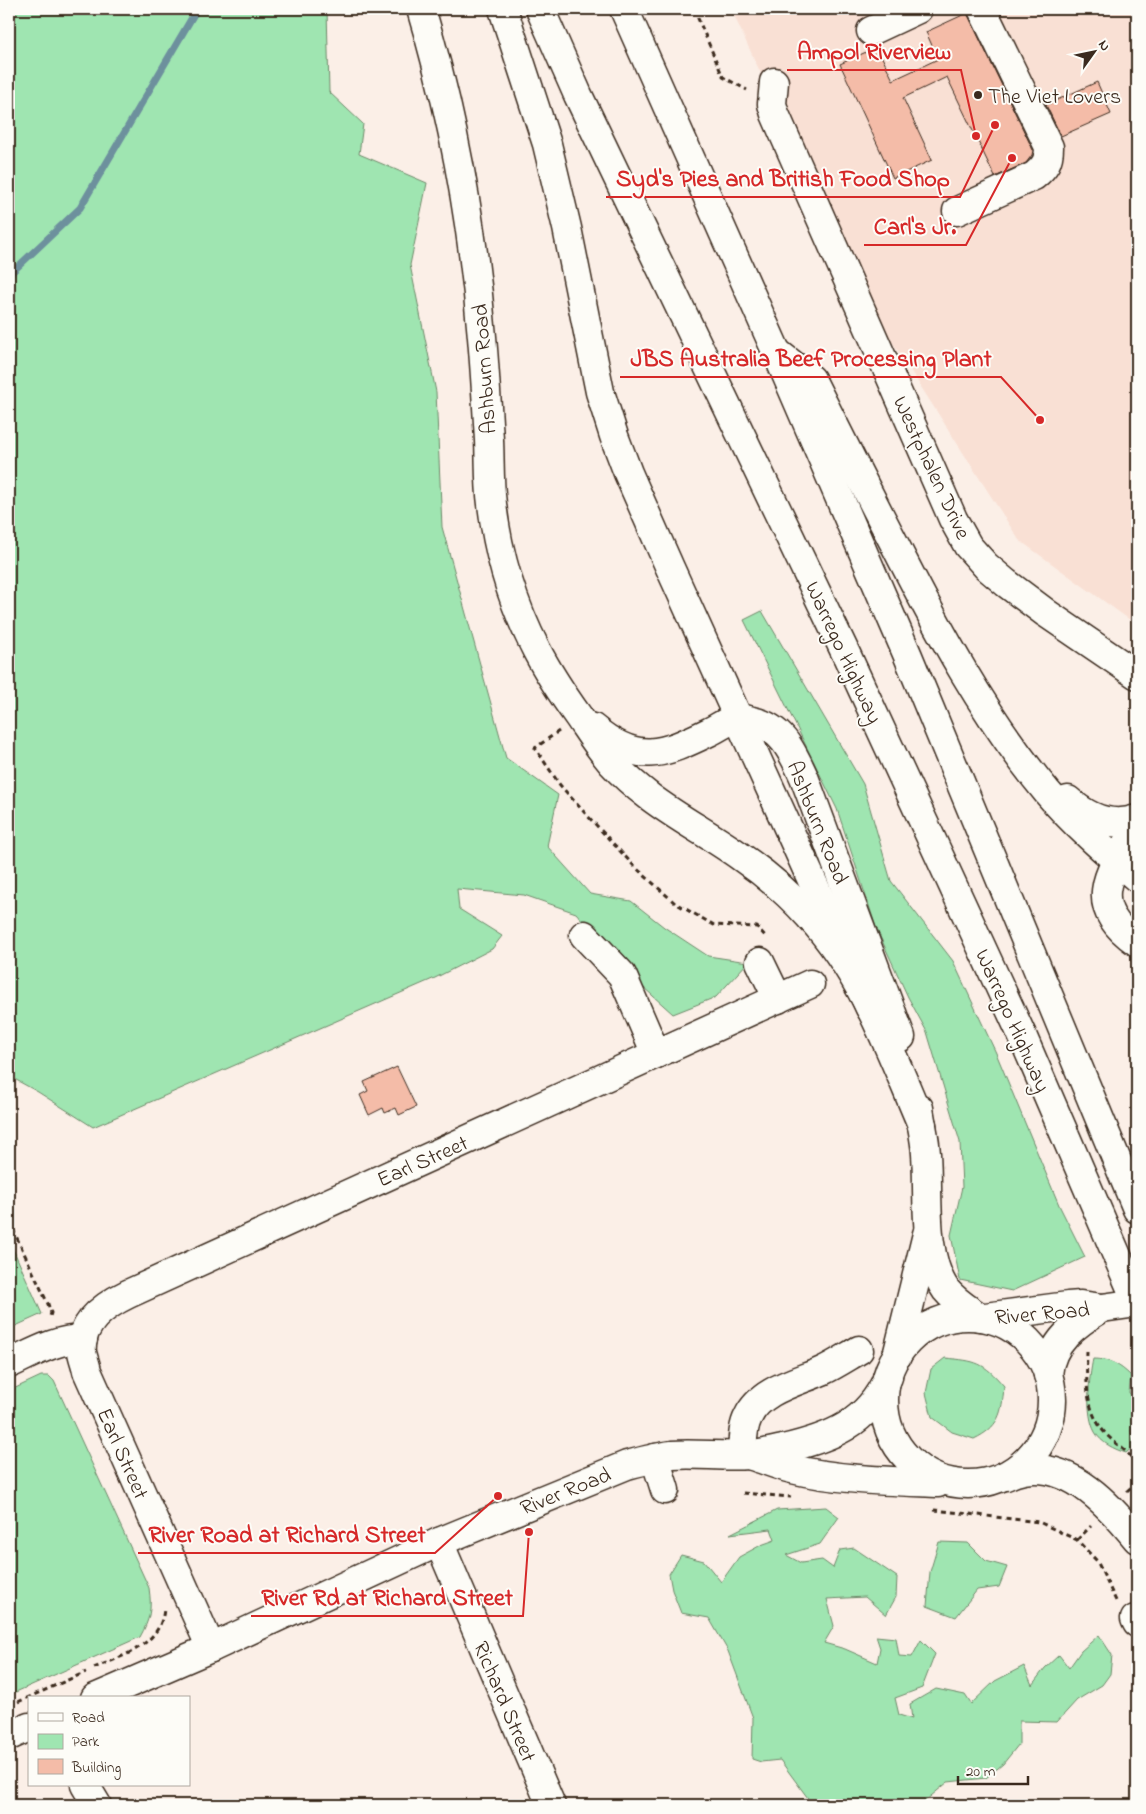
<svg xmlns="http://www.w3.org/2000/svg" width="1146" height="1814" font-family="'Indie Flower',sans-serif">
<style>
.built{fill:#f9e0d4}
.green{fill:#9fe5b1;stroke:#6d8868}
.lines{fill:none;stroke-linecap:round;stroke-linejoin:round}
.stream{stroke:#6d909d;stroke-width:7}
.building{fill:#f4bca8;stroke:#3b2a1e}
.minor-casing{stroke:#3b2a1e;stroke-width:31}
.major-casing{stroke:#3b2a1e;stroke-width:31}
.highway-casing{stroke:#3b2a1e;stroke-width:31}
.path{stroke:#3b2a1e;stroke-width:3;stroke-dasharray:5 4;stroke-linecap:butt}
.minor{stroke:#fdfcf7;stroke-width:28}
.major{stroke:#fdfcf7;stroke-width:28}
.highway{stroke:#fdfcf7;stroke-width:28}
.poi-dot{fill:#3b2a1e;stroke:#fdfcf7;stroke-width:2}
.labels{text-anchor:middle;stroke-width:4;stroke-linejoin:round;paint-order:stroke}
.poi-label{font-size:22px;fill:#3b2a1e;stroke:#fdfcf7;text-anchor:start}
.street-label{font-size:22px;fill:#3b2a1e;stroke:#fdfcf7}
.leader{fill:none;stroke:#d62828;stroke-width:2}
.callout-dot{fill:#d62828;stroke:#fdfcf7;stroke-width:2}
.callout-label{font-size:24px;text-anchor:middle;font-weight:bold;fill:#d62828;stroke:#fdfcf7;stroke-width:4;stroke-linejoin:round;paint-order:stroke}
</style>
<rect width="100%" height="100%" fill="#fbefe7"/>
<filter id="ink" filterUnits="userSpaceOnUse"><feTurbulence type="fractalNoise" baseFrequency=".02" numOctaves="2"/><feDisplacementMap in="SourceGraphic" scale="10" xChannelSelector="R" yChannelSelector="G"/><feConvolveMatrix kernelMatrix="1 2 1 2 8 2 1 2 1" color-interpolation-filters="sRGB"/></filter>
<g filter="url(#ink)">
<polygon class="built" points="731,9 1137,9 1137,625 1019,540 866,301"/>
<g class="green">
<polygon points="9,9 327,9 329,92 363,124 359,154 427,183 410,265 436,392 442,527 506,758 558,795 547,846 590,894 631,901 664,927 708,956 748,962 716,997 673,1014 633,978 576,913 524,895 457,889 459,909 502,936 492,949 435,978 93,1127 38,1092 9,1076"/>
<polygon points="762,611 863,784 891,881 953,961 996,1053 1059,1205 1085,1257 1012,1291 960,1280 951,1235 962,1187 960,1142 927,1032 908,997 877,930 837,809 744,620"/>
<polygon points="9,1240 42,1314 9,1329"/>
<path d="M945 1358C977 1361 983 1362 1004 1386 1002 1414 999 1427 974 1439L952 1432 932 1417 926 1393 931 1369Z"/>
<path d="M1093 1359C1110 1359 1120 1365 1131 1376L1129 1393 1137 1395V1419L1131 1430 1133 1447 1126 1453C1114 1449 1101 1443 1095 1432 1085 1414 1089 1378 1093 1359Z"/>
<path d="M41 1376H49L54 1381 149 1588C152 1609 150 1619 140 1637L9 1695V1391Z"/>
<polygon points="826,1507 839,1517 820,1544 786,1555 801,1563 822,1560 833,1568 840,1550 854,1548 897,1577 896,1597 886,1615 865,1597 827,1599 834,1626 824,1643 845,1649 877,1663 880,1648 876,1636 896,1638 899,1656 912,1657 921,1640 935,1654 922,1688 895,1698 899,1715 912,1719 910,1704 936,1689 965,1695 971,1704 995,1681 1024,1666 1032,1685 1045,1668 1059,1655 1069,1668 1081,1651 1099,1635 1112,1655 1110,1674 1102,1685 1077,1700 1057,1722 1019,1721 1019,1744 1003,1764 986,1778 948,1782 920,1805 888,1805 880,1802 865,1805 813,1805 780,1760 761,1762 752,1759 753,1718 728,1651 709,1618 681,1613 672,1590 669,1574 681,1555 704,1561 721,1582 739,1557 761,1545 775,1540 771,1529 730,1534 777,1510"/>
<polygon points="939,1542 968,1543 986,1561 1007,1567 999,1587 977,1590 956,1617 927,1606 930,1572"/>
</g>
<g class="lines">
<polyline class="stream" points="9,275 80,208 197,9"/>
</g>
<g class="building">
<polygon points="967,13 1033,150 1032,155 1026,163 995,177 947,77 903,98 932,160 893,178 840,64 877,47 893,80 938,59 926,32"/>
<polygon points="1097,82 1111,114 1061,136 1046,105"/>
<polygon points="397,1067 416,1107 399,1115 396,1108 385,1113 383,1108 369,1115 360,1095 368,1091 364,1082"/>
</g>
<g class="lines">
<defs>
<g id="minor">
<path d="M421 9C453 115 473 226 482 337 485 371 487 406 489 440 490 461 489 483 492 504 498 555 513 605 537 651 549 674 563 695 578 716 589 732 599 748 612 763 623 775 637 787 650 797 679 819 712 836 741 857 766 874 789 894 809 916 863 974 891 1053 922 1125"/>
<polyline points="871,31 918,9"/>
<polyline points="774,82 772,104 775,114 953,519 968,546 986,566 1006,583 1046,613 1137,675"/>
<path d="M957 211 1034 176C1045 167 1049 161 1049 147L982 9"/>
<path d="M593 728C637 765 662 755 709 732 718 728 728 720 737 718 741 717 748 720 752 721 782 727 792 751 804 777L901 1037"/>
<path d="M1137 827C1110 870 1083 905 1137 942"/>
<polyline points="584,935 622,975 656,1054"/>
<polyline points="760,962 778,999"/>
<path d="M919 1108C921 1123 925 1138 926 1154 929 1194 922 1256 946 1290 955 1301 968 1309 979 1317"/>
<polyline points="897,1356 927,1234"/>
<path d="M9 1364C33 1353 56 1339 83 1339"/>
<path d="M742 1455C743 1443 742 1428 748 1417 760 1390 797 1382 822 1371 835 1365 847 1357 859 1350"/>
<polyline points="655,1458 665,1490"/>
<polyline points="439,1542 551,1805"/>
<polyline points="1135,1619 1137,1623"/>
<path d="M211 1648 87 1371C86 1365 83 1358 82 1352 79 1323 105 1305 128 1294L810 984"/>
<polyline points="85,1785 97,1805"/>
</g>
<g id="major">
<circle cx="968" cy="1400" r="84"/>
<polyline points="985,1317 1068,1306 1081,1305 1102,1308 1137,1303"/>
<path d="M1048 1375C1050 1342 1077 1323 1102 1308"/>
<path d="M752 1456C765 1460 779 1466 792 1469 837 1480 892 1481 938 1483"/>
<path d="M95 1698 211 1648 439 1542 627 1465C642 1461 657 1457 672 1455 697 1453 723 1457 749 1455 760 1455 772 1451 783 1449 830 1438 868 1424 888 1377"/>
<polyline points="9,1736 29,1727"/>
</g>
<g id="highway">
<polyline points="503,9 547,144 567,228 600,392 614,436 628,473 670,568 870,1008"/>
<polyline points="540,9 578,95 847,656 1021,1033 1137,1302"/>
<polyline points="624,9 776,351 908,656 1137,1209"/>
<path d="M779 354 811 379C838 433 865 487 893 541 937 628 984 716 1047 792 1074 824 1105 851 1137 878"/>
<path d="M1068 800C1088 818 1111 828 1137 819"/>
<path d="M1006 1476C1012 1473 1018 1471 1024 1470 1071 1462 1111 1507 1137 1539"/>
</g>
</defs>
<use href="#minor" class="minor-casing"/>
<use href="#major" class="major-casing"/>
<use href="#highway" class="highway-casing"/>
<g class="path">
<polyline points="694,9 723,77 747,90"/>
<polyline points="559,731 535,748 560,785 584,812 634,866 675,903 714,925 757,927 766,937"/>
<polyline points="9,1221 48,1304 51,1313 49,1319"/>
<path d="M1087 1351C1086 1383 1085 1415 1110 1438 1121 1449 1134 1454 1137 1470"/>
<polyline points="1127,1491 1136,1483 1137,1479"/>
<polyline points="743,1493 791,1497"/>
<polyline points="934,1510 1039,1522 1077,1540 1097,1561 1117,1603"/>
<polyline points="1077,1540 1091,1526"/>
<path d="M94 1668C122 1656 162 1645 164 1608"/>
<polyline points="18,1702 86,1672"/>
</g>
<use href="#minor" class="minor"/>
<use href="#major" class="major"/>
<use href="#highway" class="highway"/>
</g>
</g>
<circle class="poi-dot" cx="978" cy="95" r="5"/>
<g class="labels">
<g class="poi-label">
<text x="988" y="103">The Viet Lovers</text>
</g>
<g class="street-label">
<text transform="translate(483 369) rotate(-94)" y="8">Ashburn Road</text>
<text transform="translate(933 467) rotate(65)" y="8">Westphalen Drive</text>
<text transform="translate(845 652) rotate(65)" y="8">Warrego Highway</text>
<text transform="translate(819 822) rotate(68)" y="8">Ashburn Road</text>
<text transform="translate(1014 1020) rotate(66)" y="8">Warrego Highway</text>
<text transform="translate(422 1160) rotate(-24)" y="8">Earl Street</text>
<text transform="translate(1042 1312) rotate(-5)" y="8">River Road</text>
<text transform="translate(124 1453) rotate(66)" y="8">Earl Street</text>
<text transform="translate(565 1490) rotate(-22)" y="8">River Road</text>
<text transform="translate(506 1701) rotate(67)" y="8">Richard Street</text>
</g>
</g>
<path class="leader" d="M976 136L961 70H787M995 125L960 197H606M1012 158L966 245H864M1040 420L1001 377H620M498 1496L435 1553H138M529 1532L523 1616H251"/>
<g class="callout-dot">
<circle cx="976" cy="136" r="5"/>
<circle cx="995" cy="125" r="5"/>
<circle cx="1012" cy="158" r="5"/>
<circle cx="1040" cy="420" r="5"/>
<circle cx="498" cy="1496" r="5"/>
<circle cx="529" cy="1532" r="5"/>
</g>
<g class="callout-label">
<text x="874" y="59">Ampol Riverview</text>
<text x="783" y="186">Syd's Pies and British Food Shop</text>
<text x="915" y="234">Carl's Jr.</text>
<text x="811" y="366">JBS Australia Beef Processing Plant</text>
<text x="287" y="1542">River Road at Richard Street</text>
<text x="387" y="1605">River Rd at Richard Street</text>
</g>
<rect width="1146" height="1814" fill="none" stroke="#fdfcf7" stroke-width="30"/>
<rect x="15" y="15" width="1116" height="1784" fill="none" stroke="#3b2a1e" stroke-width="2" filter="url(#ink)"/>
<rect x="28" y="1696" width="162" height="90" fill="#fdfcf7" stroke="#afa8a0"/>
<rect x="38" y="1713" width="25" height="8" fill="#fdfcf7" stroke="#afa8a0"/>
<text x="72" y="1722" font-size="15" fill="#3b2a1e">Road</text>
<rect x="38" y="1734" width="25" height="15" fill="#9fe5b1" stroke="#afa8a0"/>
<text x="72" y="1746" font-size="15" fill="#3b2a1e">Park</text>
<rect x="38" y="1759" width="25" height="15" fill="#f4bca8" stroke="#afa8a0"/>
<text x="72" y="1772" font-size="15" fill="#3b2a1e">Building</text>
<g transform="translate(1094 52) rotate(57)" stroke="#fdfcf7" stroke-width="4" paint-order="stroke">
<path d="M0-4L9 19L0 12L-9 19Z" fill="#3b2a1e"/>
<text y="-8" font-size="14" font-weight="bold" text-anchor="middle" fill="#3b2a1e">N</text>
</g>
<path d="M958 1776v8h70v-8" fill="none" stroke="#3b2a1e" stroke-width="2.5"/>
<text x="966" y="1776" font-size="15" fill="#3b2a1e" stroke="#fdfcf7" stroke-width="4" paint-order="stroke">20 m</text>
</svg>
